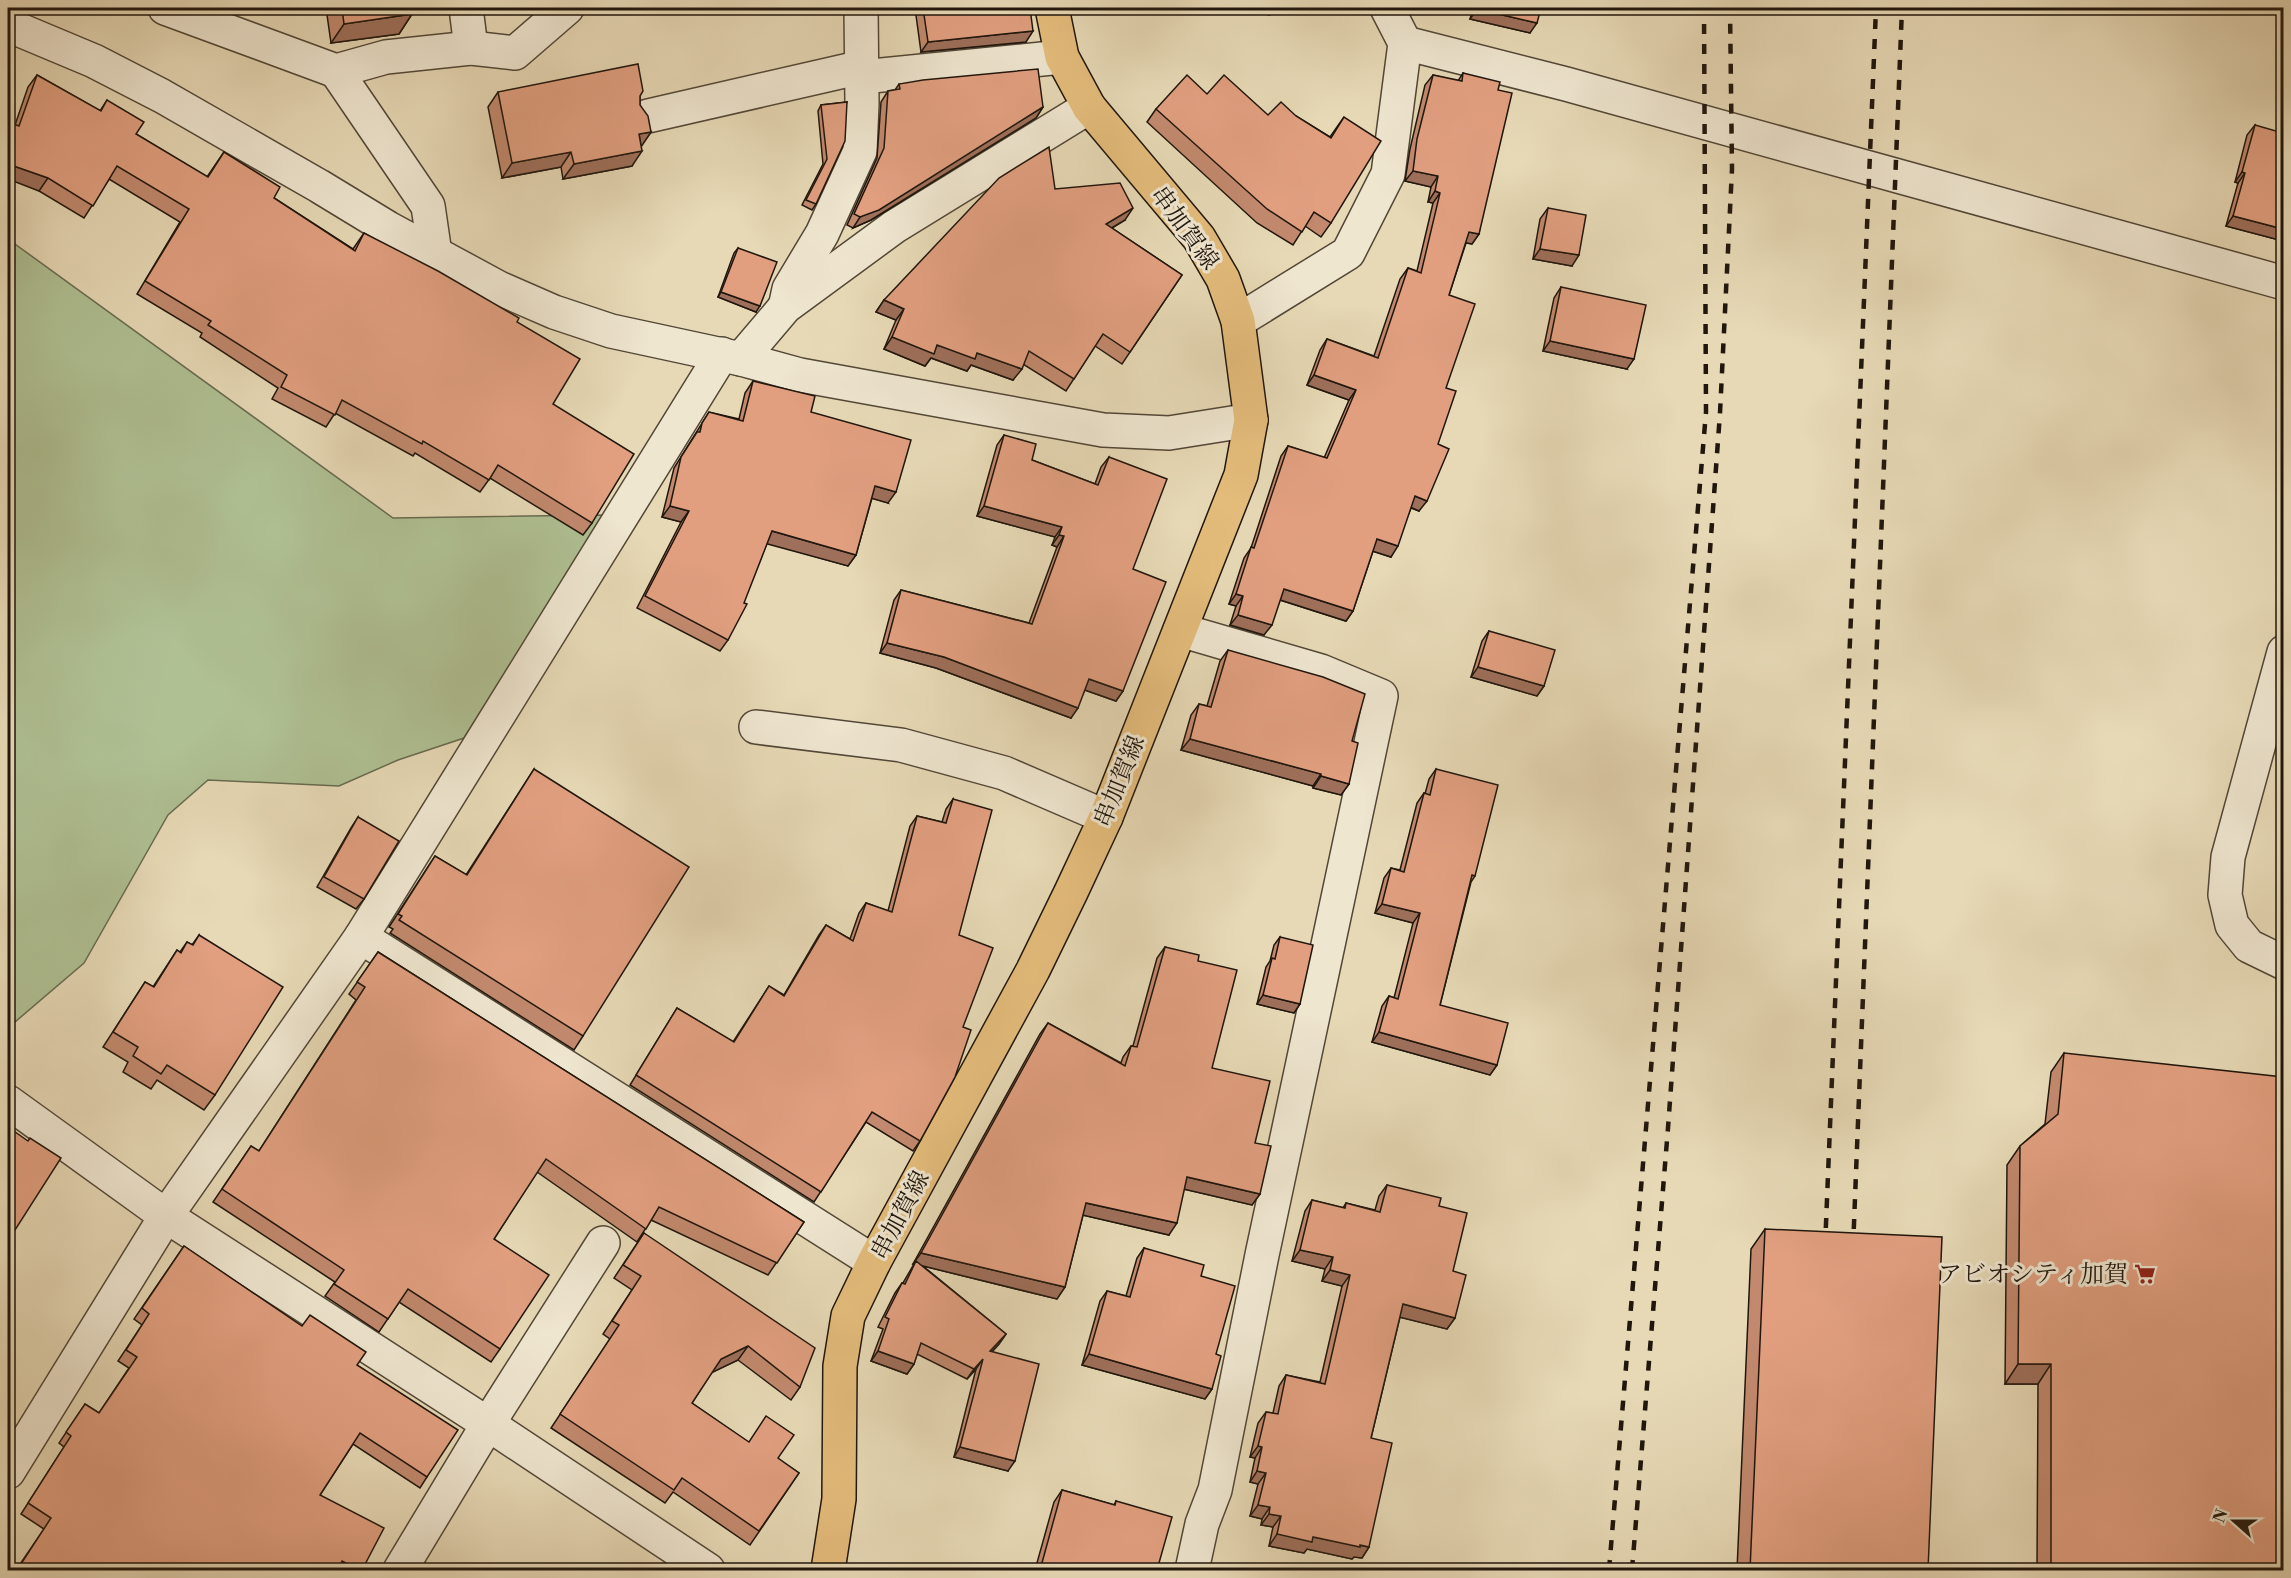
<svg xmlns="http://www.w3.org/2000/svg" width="2291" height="1578" font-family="'Libre Bodoni','Noto Serif JP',serif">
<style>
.green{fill:#afc093;stroke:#686b50;stroke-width:1.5}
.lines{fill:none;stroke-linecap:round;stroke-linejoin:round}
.minor-casing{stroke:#524737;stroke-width:36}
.major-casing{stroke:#20160d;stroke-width:36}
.minor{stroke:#efe6d0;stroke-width:33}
.major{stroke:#e4bc7b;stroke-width:33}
.rail{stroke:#20160d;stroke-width:4.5;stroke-dasharray:10 10;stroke-linecap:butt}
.wall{fill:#c2896e;stroke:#20160d;stroke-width:1.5}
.shaded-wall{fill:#9e6f5a;stroke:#20160d;stroke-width:1.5}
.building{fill:#e19f80;stroke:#20160d;stroke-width:1.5}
.labels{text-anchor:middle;stroke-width:6;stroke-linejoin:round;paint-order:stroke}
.street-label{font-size:24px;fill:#20160d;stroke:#efe6d0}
.poi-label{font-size:24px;fill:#20160d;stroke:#efe6d0;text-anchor:end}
</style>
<rect width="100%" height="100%" fill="#e7d9b6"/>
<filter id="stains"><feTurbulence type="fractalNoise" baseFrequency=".00333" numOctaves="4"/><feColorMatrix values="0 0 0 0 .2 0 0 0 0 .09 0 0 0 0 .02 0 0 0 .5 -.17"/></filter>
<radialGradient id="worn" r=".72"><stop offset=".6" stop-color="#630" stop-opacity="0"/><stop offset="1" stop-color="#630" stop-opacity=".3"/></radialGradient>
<polygon class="green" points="8,239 393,518 604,515 464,738 398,760 339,786 208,780 168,815 84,963 8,1028"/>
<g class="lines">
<defs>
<g id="minor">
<polyline points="165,8 336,71 386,57 471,48 515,53 567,8"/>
<polyline points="466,8 471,48"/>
<polyline points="8,25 94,61 162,96 319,186 388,228 499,288 554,312 611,331 741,359 800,375 1103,430 1169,433 1251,420"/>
<polyline points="1405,43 1566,84 2284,283"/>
<polyline points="336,71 428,206 435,254"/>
<polyline points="862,77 1062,57"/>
<polyline points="648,116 862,67"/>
<polyline points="786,303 789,289 822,234 860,151 862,103 861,8"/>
<polyline points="1238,321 1348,253 1388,174 1405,43 1387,8"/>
<polyline points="741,359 785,307 894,227 1089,107"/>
<polyline points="1180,630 1321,671 1381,696 1262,1255 1215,1490 1202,1524 1192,1570"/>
<polyline points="2284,652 2228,857 2225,895 2232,925 2249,946 2284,963"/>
<polyline points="756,727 901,745 1004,773 1106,817"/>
<polyline points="361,937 722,354"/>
<polyline points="8,1102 166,1216 488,1424 708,1570"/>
<polyline points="8,1472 166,1216 361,937 874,1262"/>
<polyline points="400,1570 488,1424 603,1243"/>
</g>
<polyline id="major" points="828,1570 839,1499 840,1366 848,1316 874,1262 1033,970 1071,892 1106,817 1241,475 1251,420 1238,321 1223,279 1199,238 1089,107 1062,57 1052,8"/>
</defs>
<use href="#minor" class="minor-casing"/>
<use href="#major" class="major-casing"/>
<use href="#minor" class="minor"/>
<use href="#major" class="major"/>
<g class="rail">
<polyline points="1825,1248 1876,8"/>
<polyline points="1853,1249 1902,8"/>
<polyline points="1609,1570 1706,412 1704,8"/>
<polyline points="1632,1570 1668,1128 1720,413 1732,169 1730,8"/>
</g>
</g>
<g class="wall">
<polygon points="326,8 411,8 412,14 399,34 331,43"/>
<polygon points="915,8 1030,8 1026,42 921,52"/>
<polygon points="1473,8 1541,8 1530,33 1470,19"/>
<polygon points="1463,73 1498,90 1479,234 1472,244 1466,243 1449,295 1446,388 1438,444 1419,511 1411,508 1391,557 1373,551 1353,611 1346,621 1280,600 1264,635 1230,625 1236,606 1229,604 1244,558 1251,548 1281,456 1288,446 1324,458 1349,400 1307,385 1320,350 1327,339 1374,356 1400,279 1408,268 1417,271 1433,203 1428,202 1431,187 1405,181 1410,149 1425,85 1433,75 1458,81"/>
<polygon points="37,75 100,111 107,100 136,134 207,177 224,152 274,198 353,249 364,233 517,322 553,404 592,523 583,535 490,478 480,492 415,453 413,456 335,413 326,427 272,399 278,388 200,337 202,333 137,294 180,222 109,179 84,218 39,191 15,125 28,87"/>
<polygon points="899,84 1043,107 1036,118 871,220 853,228 847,225 877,158 881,102 888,91 895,90"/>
<polygon points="498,92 640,96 640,105 651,132 641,146 632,166 563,179 561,167 502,178 488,107"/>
<polygon points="1207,94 1268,115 1296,116 1330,137 1344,117 1331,223 1321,237 1305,226 1293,245 1257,223 1147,122 1156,109"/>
<polygon points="847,102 816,204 812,210 802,205 823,164 818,111 821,105"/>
<polygon points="2255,125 2279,240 2226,226 2238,183 2235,182 2247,135"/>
<polygon points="1055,189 1125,220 1112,228 1182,275 1122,364 1095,346 1066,391 1023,364 1013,380 971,365 967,371 931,358 925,366 884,349 896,320 876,312 884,300"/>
<polygon points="1548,208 1572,266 1533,259 1540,219"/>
<polygon points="738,248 756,312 718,297 734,253"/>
<polygon points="1561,287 1627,369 1543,351 1554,298"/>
<polygon points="753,381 811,412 888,503 872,498 856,555 848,566 767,543 728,640 720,651 637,608 681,522 662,517 674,468 709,412 739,419 745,393"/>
<polygon points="1004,435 1032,460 1095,484 1101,467 1109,457 1133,569 1123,691 1116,701 1085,690 1071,718 936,668 880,653 894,600 901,590 1029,623 1057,547 1052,545 1055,537 977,516 997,445"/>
<polygon points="1489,631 1544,686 1537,696 1471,677 1482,641"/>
<polygon points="1228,650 1352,741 1349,784 1341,795 1313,788 1313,786 1181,750 1191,715 1199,704 1207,706 1220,661"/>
<polygon points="534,769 583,1036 574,1050 390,933 393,929 389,927 435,856 466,875"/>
<polygon points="1436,769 1475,876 1471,882 1440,1005 1497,1065 1490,1075 1372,1042 1382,1006 1389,996 1394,998 1413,923 1375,913 1384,878 1391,868 1400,870 1417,803 1424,793 1425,794 1429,779"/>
<polygon points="953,799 963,1027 920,1141 913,1151 866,1122 814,1202 630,1085 677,1008 733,1042 769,986 784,995 819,935 826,925 850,939 859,913 866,903 888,911 910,826 917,816 942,822 946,809"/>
<polygon points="358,817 364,899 356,909 317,887 351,828"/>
<polygon points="199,935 215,1095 204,1110 157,1080 151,1089 123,1072 128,1062 103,1047 145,982 153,987 177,950 180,952 187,942 192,945"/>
<polygon points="1280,937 1300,1004 1294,1013 1257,1004 1266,967 1270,961 1274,945"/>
<polygon points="1165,947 1198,961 1212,1068 1255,1143 1260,1194 1252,1205 1184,1189 1169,1235 1083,1215 1065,1287 1057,1299 923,1266 1006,1334 999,1344 992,1352 1008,1471 954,1457 976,1369 967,1379 917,1354 914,1364 907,1374 871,1361 883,1329 878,1327 895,1293 902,1283 903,1283 914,1264 913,1264 1040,1034 1048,1023 1121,1063 1123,1057 1131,1046 1133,1046 1157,958"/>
<polygon points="378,952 804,1222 768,1275 651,1220 637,1242 537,1172 494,1239 500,1349 491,1362 399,1302 379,1332 325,1296 335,1282 213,1202 251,1146 259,1151 356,1000 349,994"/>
<polygon points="2064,1053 2283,1570 2037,1570 2038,1384 2005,1384 2007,1165 2020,1146 2045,1124 2051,1072"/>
<polygon points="1387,1185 1439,1206 1453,1271 1455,1318 1447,1329 1400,1317 1371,1438 1369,1547 1362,1558 1354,1557 1352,1559 1307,1549 1304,1553 1269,1546 1273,1527 1261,1525 1262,1519 1250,1516 1258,1484 1250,1482 1255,1458 1250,1457 1258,1423 1266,1412 1273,1413 1279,1386 1286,1375 1320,1382 1342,1286 1322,1281 1325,1269 1292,1261 1305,1211 1312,1200 1343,1208 1346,1203 1375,1210 1379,1196"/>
<polygon points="1765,1229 1928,1570 1737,1570 1751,1249"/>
<polygon points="644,1233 800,1387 791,1400 738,1360 712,1372 692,1403 748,1442 778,1459 799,1473 750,1545 673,1492 665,1503 551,1428 610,1339 603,1334 632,1290 614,1278"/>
<polygon points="184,1246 357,1365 427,1477 420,1488 353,1444 320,1495 362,1570 16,1570 44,1529 21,1514 64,1447 59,1443 85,1404 99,1413 129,1368 118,1361 142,1325 134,1319"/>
<polygon points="1144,1248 1201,1276 1216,1354 1212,1389 1205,1399 1082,1365 1100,1301 1107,1291 1126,1296 1137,1258"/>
<polygon points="1062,1490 1114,1505 1116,1501 1157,1570 1035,1570 1054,1502"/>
</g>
<g class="shaded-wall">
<polygon points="1225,8 1276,8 1270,15"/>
<polygon points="1477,9 1537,23 1530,33 1470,19"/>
<polygon points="412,14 399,34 331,43 344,24"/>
<polygon points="1033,31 1026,42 921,52 928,42"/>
<polygon points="1043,107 1036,118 871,220 853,228 860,217"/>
<polygon points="651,132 641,147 639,134"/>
<polygon points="642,151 632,166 563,179 574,164"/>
<polygon points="571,152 561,167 502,178 512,163"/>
<polygon points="8,164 48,178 39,191 8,179"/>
<polygon points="1413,171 1438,176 1431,187 1405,181"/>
<polygon points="2242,172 2245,173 2238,183 2235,182"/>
<polygon points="1435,191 1440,193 1433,203 1428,202"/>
<polygon points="1133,208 1125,220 1098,236 1106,224"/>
<polygon points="2233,216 2283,229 2283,234 2279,240 2226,226"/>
<polygon points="1469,232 1479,234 1472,244 1462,242"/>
<polygon points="1540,249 1579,255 1572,266 1533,259"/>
<polygon points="721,292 760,306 756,312 718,297"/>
<polygon points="884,300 904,309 896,320 876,312"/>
<polygon points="892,337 977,353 1022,369 1013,380 971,365 967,371 931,358 925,366 884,349"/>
<polygon points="1550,341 1634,359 1627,369 1543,351"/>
<polygon points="1314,375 1356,390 1349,400 1307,385"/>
<polygon points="875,486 896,492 888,503 867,497"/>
<polygon points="1415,496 1427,501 1419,511 1408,506"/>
<polygon points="670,506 689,511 681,522 662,517"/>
<polygon points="984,506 1062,527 1055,537 977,516"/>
<polygon points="772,531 856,555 848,566 764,543"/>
<polygon points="1059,535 1064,536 1057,547 1052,545"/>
<polygon points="1377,539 1398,546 1391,557 1369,550"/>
<polygon points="1284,589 1353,611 1346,621 1277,599"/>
<polygon points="1236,594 1243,596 1236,606 1229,604"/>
<polygon points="1238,615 1272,625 1264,635 1230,625"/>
<polygon points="887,643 944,657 1078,708 1071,718 936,668 880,653"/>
<polygon points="1478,667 1544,686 1537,696 1471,677"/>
<polygon points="1089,679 1123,691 1116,701 1082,689"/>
<polygon points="1190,739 1321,774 1313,786 1181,750"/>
<polygon points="1321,776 1349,784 1341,795 1313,788"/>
<polygon points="1382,904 1420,913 1413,923 1375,913"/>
<polygon points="1263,995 1300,1004 1294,1013 1257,1004"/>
<polygon points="1379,1032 1497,1065 1490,1075 1372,1042"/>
<polygon points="1187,1177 1260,1194 1252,1205 1179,1188"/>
<polygon points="1086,1203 1177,1223 1169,1235 1078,1214"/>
<polygon points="1300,1250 1333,1257 1325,1269 1292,1261"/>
<polygon points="921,1253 1065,1287 1057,1299 915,1264 916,1261 914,1264 913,1264"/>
<polygon points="1330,1270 1350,1275 1342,1286 1322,1281"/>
<polygon points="1403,1304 1455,1318 1447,1329 1395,1316"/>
<polygon points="1006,1334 999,1344 983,1361 990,1351"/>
<polygon points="748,1346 738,1360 711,1373 721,1359"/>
<polygon points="878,1351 914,1364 907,1374 871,1361"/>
<polygon points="1089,1354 1212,1389 1205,1399 1082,1365"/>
<polygon points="983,1359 976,1369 967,1379 974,1369"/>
<polygon points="2018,1364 2051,1364 2038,1384 2005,1384"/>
<polygon points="1258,1446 1262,1447 1255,1458 1250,1457"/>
<polygon points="960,1447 1015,1461 1008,1471 954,1457"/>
<polygon points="1257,1471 1266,1473 1258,1484 1250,1482"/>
<polygon points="1258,1505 1270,1507 1262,1519 1250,1516"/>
<polygon points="1269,1514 1281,1516 1273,1527 1261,1525"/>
<polygon points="1277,1534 1313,1537 1369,1547 1362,1558 1354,1557 1352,1559 1307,1549 1304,1553 1269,1546"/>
</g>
<g class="building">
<polygon points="342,8 411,8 412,14 344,24"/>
<polygon points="923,8 1030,8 1033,31 928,42"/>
<polygon points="1477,8 1541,8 1537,23 1477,9"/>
<polygon points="638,64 643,91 640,96 640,105 648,116 651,132 639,134 642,151 574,164 571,152 512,163 498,92"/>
<polygon points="1038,69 1043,107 879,210 860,217 854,214 884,148 888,91 900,89 899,84 923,80"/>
<polygon points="1463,73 1500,82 1498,90 1512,93 1479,234 1469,232 1449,295 1475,304 1446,388 1456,391 1438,444 1449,449 1427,501 1415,496 1398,546 1377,539 1353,611 1284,589 1272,625 1238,615 1243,596 1236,594 1251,547 1254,548 1288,446 1327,458 1356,390 1314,375 1327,339 1378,358 1408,268 1421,273 1440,193 1435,191 1438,176 1413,171 1417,139 1433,75 1462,81"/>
<polygon points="37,75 101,111 107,100 144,122 136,134 208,177 224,152 280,187 274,198 355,251 364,233 438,271 519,318 517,322 580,359 553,404 634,454 592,523 498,465 489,480 423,441 422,444 342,400 335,415 281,387 287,375 208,325 211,321 145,281 189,209 117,166 93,206 48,178 8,164 8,122 19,126"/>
<polygon points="1187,75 1207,94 1224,75 1268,115 1281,102 1296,116 1331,138 1344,117 1381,141 1331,223 1314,212 1302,232 1267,209 1156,109"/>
<polygon points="847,102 845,141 816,204 806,200 827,159 821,105"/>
<polygon points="2255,125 2283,133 2283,229 2233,216 2245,173 2242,172"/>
<polygon points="1049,147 1055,189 1120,183 1133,208 1106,224 1182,275 1130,352 1103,334 1074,379 1029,351 1022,369 977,353 975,359 937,345 934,354 892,337 904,309 884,300 999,178"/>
<polygon points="1548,208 1586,215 1579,255 1540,249"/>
<polygon points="738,248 777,262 760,306 721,292"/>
<polygon points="1561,287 1646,305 1634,359 1550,341"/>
<polygon points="753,381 815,396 811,412 911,440 896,492 875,486 856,555 772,531 744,603 747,604 728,640 645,596 689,511 670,506 681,457 697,432 700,432 702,423 709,412 743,421"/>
<polygon points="1004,435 1036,444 1032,460 1098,485 1109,457 1167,479 1133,569 1166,582 1123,691 1089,679 1078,708 944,657 887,643 901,590 1032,624 1064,536 1059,535 1062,527 984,506"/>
<polygon points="1489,631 1555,650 1544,686 1478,667"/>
<polygon points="1228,650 1323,677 1365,694 1352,741 1358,743 1349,784 1321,776 1321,774 1190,739 1199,704 1211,707"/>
<polygon points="534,769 689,867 583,1036 399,920 402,916 398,914 435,856 467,875"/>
<polygon points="1436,769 1498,785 1475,876 1472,875 1440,1005 1508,1023 1497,1065 1379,1032 1389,996 1398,999 1420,913 1382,904 1391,868 1404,872 1424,793 1430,795"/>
<polygon points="953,799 992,810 959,935 993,948 963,1027 971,1030 955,1077 920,1141 872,1112 821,1192 636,1075 677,1008 734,1042 769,986 784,996 826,925 853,941 866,903 892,912 917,816 946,823"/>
<polygon points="358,817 399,841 364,899 324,877"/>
<polygon points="199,935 283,987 215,1095 167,1065 161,1074 133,1056 138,1047 113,1032 145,982 154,987 177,950 181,953 187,942 193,945"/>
<polygon points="1280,937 1313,945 1300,1004 1263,995 1272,958 1275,959"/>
<polygon points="1165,947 1199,955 1198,961 1237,970 1212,1068 1270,1081 1255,1143 1271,1146 1260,1194 1187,1177 1177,1223 1086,1203 1065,1287 921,1253 1048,1023 1125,1066 1131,1046 1137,1047"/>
<polygon points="378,952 804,1222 777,1263 659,1207 646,1229 546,1159 494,1239 549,1275 500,1349 408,1289 388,1319 334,1284 344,1270 222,1189 251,1146 259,1151 365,987 357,982"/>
<polygon points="2064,1053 2283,1077 2283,1570 2051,1570 2051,1364 2018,1364 2020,1146 2058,1114"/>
<polygon points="8,1127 28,1141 30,1138 61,1158 8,1241"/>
<polygon points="1387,1185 1441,1198 1439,1206 1467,1213 1453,1271 1466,1275 1455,1318 1403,1304 1371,1438 1392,1443 1369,1547 1360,1545 1360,1547 1313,1537 1312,1542 1277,1534 1281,1516 1269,1514 1270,1507 1258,1505 1266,1473 1257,1471 1262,1447 1258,1446 1266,1412 1278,1414 1286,1375 1325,1384 1350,1275 1330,1270 1333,1257 1300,1250 1312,1200 1345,1208 1346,1203 1380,1212"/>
<polygon points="1765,1229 1942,1237 1928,1570 1750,1570"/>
<polygon points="644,1233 815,1348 800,1387 748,1346 721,1359 692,1403 749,1442 766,1416 794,1435 778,1458 799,1473 759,1531 682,1478 674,1490 560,1414 619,1325 612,1321 641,1276 623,1265"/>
<polygon points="184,1246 302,1326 310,1315 366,1352 357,1365 458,1430 427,1477 360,1433 320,1495 384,1528 362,1570 360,1570 342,1561 338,1570 17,1570 51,1518 28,1503 71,1436 66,1432 85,1404 99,1413 137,1357 126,1350 149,1314 142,1308"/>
<polygon points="1144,1248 1204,1265 1201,1276 1235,1286 1216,1354 1221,1356 1212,1389 1089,1354 1107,1291 1130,1297"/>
<polygon points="916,1261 1006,1334 990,1351 1039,1364 1015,1461 960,1447 983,1359 974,1369 921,1343 914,1364 878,1351 889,1319 885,1317 902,1283 905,1284"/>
<polygon points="1062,1490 1115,1505 1116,1501 1172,1517 1157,1570 1040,1570"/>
<polygon points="909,1566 925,1570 908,1570"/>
</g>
<defs>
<symbol id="supermarket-bare" viewBox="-9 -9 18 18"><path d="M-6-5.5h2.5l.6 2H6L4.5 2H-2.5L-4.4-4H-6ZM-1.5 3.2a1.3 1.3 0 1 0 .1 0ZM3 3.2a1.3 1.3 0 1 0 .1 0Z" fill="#8f2418" stroke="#efe6d0" stroke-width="2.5" paint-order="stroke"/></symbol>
</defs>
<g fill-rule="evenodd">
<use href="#supermarket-bare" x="2130" y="1259" width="30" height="30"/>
</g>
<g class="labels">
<g class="street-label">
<text transform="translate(1185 228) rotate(54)" y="8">串加賀線</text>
<text transform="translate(1119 781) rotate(-68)" y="8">串加賀線</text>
<text transform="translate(900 1215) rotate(-62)" y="8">串加賀線</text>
</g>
<g class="poi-label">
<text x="2128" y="1282">アビオシティ加賀</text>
</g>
</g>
<rect width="2291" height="1578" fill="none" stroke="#e7d9b6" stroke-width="30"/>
<rect x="9" y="9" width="2273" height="1560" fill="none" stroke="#20160d" stroke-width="3"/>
<rect x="15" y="15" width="2261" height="1548" fill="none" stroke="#20160d" stroke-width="1.5"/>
<g transform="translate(2234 1521) rotate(291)" stroke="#efe6d0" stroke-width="4.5" paint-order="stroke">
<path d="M0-4.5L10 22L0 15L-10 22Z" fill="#20160d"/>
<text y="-9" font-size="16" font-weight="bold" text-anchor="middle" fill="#20160d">N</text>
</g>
<rect width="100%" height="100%" filter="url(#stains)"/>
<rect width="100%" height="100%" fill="url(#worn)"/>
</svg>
